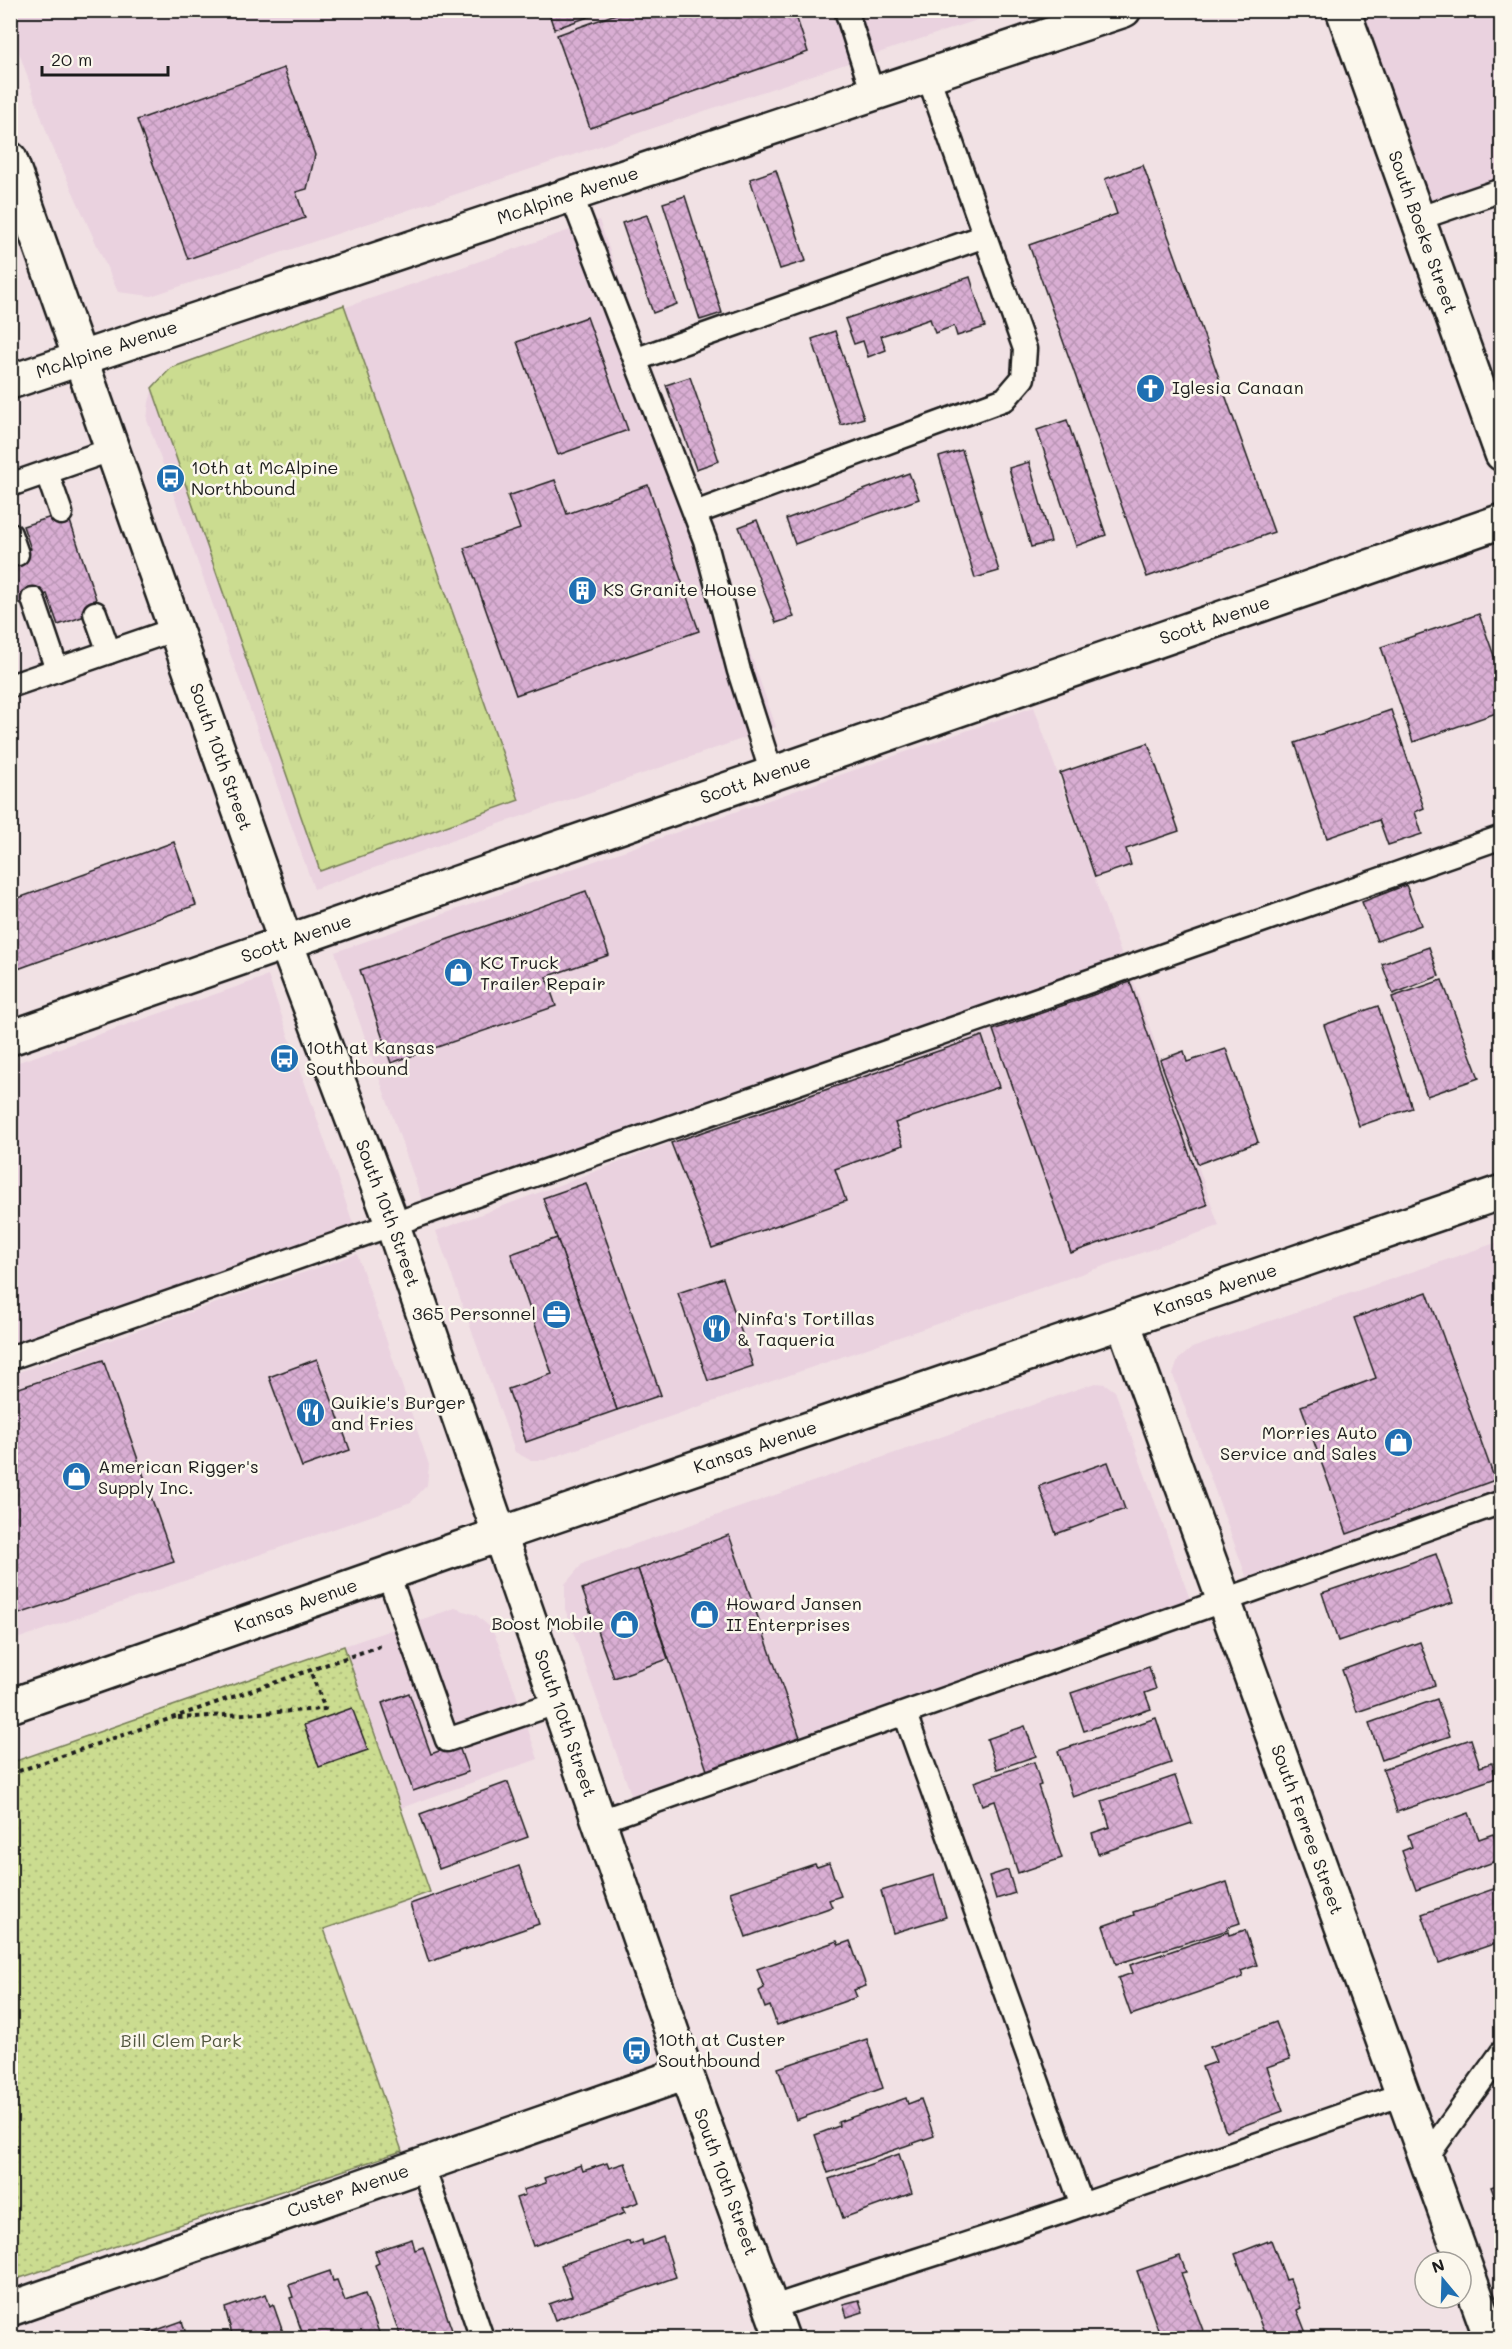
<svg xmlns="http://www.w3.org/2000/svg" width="1512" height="2349" font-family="Mali,sans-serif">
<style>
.built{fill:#ead2df}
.grass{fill:url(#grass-tufts);stroke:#747c56;stroke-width:1.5}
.park{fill:url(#park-dots);stroke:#747c56;stroke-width:1.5}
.building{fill:url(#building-cross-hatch);stroke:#1c1c1c;stroke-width:1.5}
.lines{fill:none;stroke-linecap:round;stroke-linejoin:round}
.service-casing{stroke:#1c1c1c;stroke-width:27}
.minor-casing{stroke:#1c1c1c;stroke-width:38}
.tertiary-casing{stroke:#1c1c1c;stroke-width:38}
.secondary-casing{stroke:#1c1c1c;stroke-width:38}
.path{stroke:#1c1c1c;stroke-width:4;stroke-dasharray:4.5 4.5;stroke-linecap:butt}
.service{stroke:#fbf7ec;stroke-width:22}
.minor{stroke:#fbf7ec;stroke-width:33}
.tertiary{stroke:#fbf7ec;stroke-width:33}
.secondary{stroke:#fbf7ec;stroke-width:33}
.labels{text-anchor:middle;stroke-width:5;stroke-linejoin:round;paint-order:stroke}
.street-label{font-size:18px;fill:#1c1c1c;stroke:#fbf7ec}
.poi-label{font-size:18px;fill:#1c1c1c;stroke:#fbf7ec;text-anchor:start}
.park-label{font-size:18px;fill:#51563f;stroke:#fbf7ec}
</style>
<defs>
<pattern id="grass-tufts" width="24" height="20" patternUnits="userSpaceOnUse" patternTransform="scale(1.5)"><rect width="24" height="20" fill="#cbdc90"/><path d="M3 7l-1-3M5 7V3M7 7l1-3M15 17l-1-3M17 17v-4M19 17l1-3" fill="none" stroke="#aebc7c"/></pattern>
<pattern id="park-dots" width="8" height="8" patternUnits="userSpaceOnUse" patternTransform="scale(1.5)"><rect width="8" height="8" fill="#cbdc90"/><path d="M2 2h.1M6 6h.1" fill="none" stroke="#aebc7c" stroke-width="1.8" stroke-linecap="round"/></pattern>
<pattern id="building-cross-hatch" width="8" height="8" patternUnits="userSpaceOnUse" patternTransform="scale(1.5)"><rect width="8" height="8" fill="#d9aed3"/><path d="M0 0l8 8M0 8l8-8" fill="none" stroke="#ba95b5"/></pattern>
</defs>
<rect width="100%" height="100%" fill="#f1e1e4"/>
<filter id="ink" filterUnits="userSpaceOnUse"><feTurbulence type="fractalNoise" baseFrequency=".0167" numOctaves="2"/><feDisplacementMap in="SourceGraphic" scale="12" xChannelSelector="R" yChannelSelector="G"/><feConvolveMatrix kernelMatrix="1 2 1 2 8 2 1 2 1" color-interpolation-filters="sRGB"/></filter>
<g filter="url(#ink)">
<g class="built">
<polygon points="10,11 1004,11 151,296 118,292 49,139 11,29"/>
<polygon points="1357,11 1501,11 1501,177 1425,204 1406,155 1379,55"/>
<polygon points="599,220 776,727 314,889 147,420 149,402 154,385 166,373 183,363"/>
<polygon points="1034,707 1123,959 423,1203 335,952"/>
<polygon points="268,976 355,1229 11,1347 10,1065"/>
<polygon points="1133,980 1219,1226 545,1460 530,1460 515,1452 436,1231 671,1143"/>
<polygon points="1501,1241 1501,1494 1249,1584 1173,1375 1178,1360 1192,1348"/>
<polygon points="357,1254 429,1465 427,1485 411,1502 11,1641 10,1375"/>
<polygon points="1095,1383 1105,1384 1115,1391 1192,1605 633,1800 565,1609 565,1584 584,1562"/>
<polygon points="455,1608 476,1615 491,1628 500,1647 538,1759 401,1808 344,1646"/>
</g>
<polygon class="grass" points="344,305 519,800 320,871 152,388 171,368"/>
<polygon class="park" points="344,1646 430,1892 324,1929 402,2151 11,2281 10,1763"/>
<g class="building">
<polygon points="548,10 608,10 554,29"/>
<polygon points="627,10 794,10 808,52 590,128 557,35"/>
<polygon points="284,68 315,155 307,189 296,192 305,218 188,259 137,120"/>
<polygon points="1143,165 1274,532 1147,577 1029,245 1117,214 1105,179"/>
<polygon points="776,170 806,261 780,269 750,179"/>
<polygon points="685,196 722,313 700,320 663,203"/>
<polygon points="647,215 677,304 653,313 622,223"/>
<polygon points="970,277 985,327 957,336 954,326 935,333 930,319 881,336 886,350 868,357 863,341 854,344 845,319"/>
<polygon points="587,317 628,430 558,455 517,342"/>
<polygon points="835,331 864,418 841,425 812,339"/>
<polygon points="690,377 719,461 696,469 666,385"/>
<polygon points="1067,420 1106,535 1076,546 1037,430"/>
<polygon points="962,450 999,571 975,578 939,457"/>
<polygon points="1029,462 1051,542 1031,547 1009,468"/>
<polygon points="909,473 919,499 795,544 786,519"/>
<polygon points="555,480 567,514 648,485 699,631 516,695 464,548 520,529 508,496"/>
<polygon points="67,512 100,611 58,625 47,594 10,606 10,556 31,549 23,526"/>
<polygon points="757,520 794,617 776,623 739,527"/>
<polygon points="1479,614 1502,678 1502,711 1413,742 1381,647"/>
<polygon points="1391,710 1424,808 1415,812 1422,834 1388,845 1379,820 1327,838 1295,743"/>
<polygon points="1148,743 1179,831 1126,849 1131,865 1095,877 1060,773"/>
<polygon points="174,842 196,905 15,970 10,957 10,901"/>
<polygon points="1406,885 1421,925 1377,941 1362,902"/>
<polygon points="586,891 609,955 546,977 556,1006 391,1063 360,970"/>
<polygon points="1429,947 1439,976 1393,994 1382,964"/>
<polygon points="1442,980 1479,1078 1427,1096 1392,997"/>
<polygon points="1130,982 1207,1205 1071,1253 993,1030"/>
<polygon points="1378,1006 1412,1108 1359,1126 1324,1025"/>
<polygon points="982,1036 999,1087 895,1123 903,1145 835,1169 846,1201 712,1248 671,1143"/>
<polygon points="1226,1049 1258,1142 1198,1164 1160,1060 1184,1051 1187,1062"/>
<polygon points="586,1183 661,1395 617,1410 543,1198"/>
<polygon points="557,1238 617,1410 526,1442 508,1389 552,1374 511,1254"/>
<polygon points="723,1278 753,1366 708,1381 678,1293"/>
<polygon points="1427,1292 1495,1480 1347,1534 1301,1406 1376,1378 1354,1318"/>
<polygon points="317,1359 350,1450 302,1467 269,1377"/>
<polygon points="103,1360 174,1562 10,1617 10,1391"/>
<polygon points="1108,1462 1125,1509 1056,1534 1039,1486"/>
<polygon points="729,1535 801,1740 708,1773 638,1569"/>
<polygon points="1436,1554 1453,1602 1338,1641 1322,1593"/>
<polygon points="638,1569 668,1659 614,1678 582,1589"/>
<polygon points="1420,1642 1435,1685 1357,1712 1342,1670"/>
<polygon points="1149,1667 1156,1689 1145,1693 1151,1709 1084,1731 1071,1693"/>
<polygon points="409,1693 431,1754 458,1744 468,1772 413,1791 382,1703"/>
<polygon points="1437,1699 1450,1736 1382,1760 1369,1723"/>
<polygon points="352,1708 368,1750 319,1767 304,1725"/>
<polygon points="1156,1718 1171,1763 1073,1797 1058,1751"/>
<polygon points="1025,1726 1036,1756 997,1769 987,1739"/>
<polygon points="1471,1739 1480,1767 1492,1763 1496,1778 1397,1812 1383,1769"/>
<polygon points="1034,1762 1041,1785 1038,1786 1062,1858 1018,1873 995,1801 982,1805 974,1782"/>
<polygon points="1175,1776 1192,1823 1098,1854 1092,1833 1110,1827 1102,1801"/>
<polygon points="508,1782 528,1837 439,1869 420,1814"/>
<polygon points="1469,1813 1479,1839 1493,1834 1502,1859 1416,1890 1402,1851 1412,1847 1408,1835"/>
<polygon points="829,1863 841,1896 829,1900 832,1907 746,1937 730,1892 815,1864 817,1867"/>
<polygon points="519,1866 539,1924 429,1962 410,1904"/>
<polygon points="1008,1870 1015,1893 996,1899 989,1876"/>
<polygon points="934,1875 946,1917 893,1933 881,1891"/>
<polygon points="1227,1882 1240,1923 1228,1927 1228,1930 1116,1964 1103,1926 1134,1915 1133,1912"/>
<polygon points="1502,1886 1502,1941 1439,1963 1422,1914"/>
<polygon points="1245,1930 1257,1965 1241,1971 1243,1977 1131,2015 1118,1978 1133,1973 1130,1965 1228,1932 1229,1935"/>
<polygon points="837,1941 839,1945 850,1941 866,1986 854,1990 857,1997 777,2025 770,2006 765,2008 759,1991 764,1988 757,1969"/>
<polygon points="1276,2022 1290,2059 1267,2067 1283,2111 1226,2132 1202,2067 1216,2062 1210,2047"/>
<polygon points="867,2039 883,2088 796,2120 778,2068"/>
<polygon points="906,2098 908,2104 921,2099 934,2136 828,2173 815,2135 839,2126 838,2122"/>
<polygon points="899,2154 912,2193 843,2218 829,2179"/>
<polygon points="607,2163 609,2168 625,2163 639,2202 622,2208 625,2213 533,2246 516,2198 525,2195 523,2190 546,2183 544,2178 581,2165 583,2171"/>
<polygon points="1502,2183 1502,2216 1491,2187"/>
<polygon points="663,2237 676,2277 555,2320 549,2304 572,2296 561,2265 629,2241 630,2245 642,2240 643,2245"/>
<polygon points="412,2239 415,2250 423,2247 453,2333 451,2333 452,2338 401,2338 375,2265 379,2263 375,2251"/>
<polygon points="1271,2240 1286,2280 1290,2279 1301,2308 1297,2310 1308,2338 1266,2338 1235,2254"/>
<polygon points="1180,2256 1186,2272 1181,2273 1206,2338 1161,2338 1137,2271"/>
<polygon points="330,2271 333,2281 337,2280 345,2301 365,2294 381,2338 304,2338 290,2298 293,2297 289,2285"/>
<polygon points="266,2294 270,2306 273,2304 285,2338 233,2338 225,2308"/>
<polygon points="859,2300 863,2312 847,2317 843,2304"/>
<polygon points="182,2321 186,2334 189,2334 191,2338 148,2338 146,2334"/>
</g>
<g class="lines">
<defs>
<g id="service">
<polyline points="846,10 873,94"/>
<polyline points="571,194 705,540 739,671 772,774"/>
<polyline points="1417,219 1502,190"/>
<polyline points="637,359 985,236"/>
<polyline points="47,473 61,513"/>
<polyline points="10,485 113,449"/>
<polyline points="695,513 1005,399 1023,378 1025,349 928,76"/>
<polyline points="10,534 17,554"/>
<polyline points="33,599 57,670"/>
<polyline points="95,613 109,652"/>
<polyline points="10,686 176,629"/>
<polyline points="10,1358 1502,837"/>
<polyline points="388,1574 447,1740 559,1702"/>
<polyline points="905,1714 1082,2205 1403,2094"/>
<polyline points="600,1821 1502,1502"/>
<polyline points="1426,2158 1502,2052"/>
<polyline points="423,2167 482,2338"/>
<path d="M771 2308C874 2272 979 2242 1082 2205"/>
</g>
<g id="minor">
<path id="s1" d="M1343 10 1502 454"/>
<path id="s2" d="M10 382 1124 10"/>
<path id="s3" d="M10 1038 1502 521"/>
<path id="s4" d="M1123 1322 1491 2338"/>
<path id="s5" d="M10 2309 686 2073"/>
</g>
<g id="tertiary">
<path id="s6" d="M10 159 286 943 393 1226 686 2073 782 2338"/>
</g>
<g id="secondary">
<path id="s7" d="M10 1706 449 1552 1502 1192"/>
</g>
</defs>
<use href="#service" class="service-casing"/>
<use href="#minor" class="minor-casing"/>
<use href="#tertiary" class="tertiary-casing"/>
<use href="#secondary" class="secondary-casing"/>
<g class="path">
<polyline points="178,1718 325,1709 310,1670"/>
<polyline points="10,1774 380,1646"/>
</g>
<use href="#service" class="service"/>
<use href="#minor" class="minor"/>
<use href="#tertiary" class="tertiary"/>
<use href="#secondary" class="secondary"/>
</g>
</g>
<defs>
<symbol id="church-disc" viewBox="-11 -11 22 22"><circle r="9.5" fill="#1f6fb2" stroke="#fbf7ec"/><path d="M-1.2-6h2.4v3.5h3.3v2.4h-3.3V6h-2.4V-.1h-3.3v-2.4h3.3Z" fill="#fff"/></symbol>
<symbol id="bus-disc" viewBox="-11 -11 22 22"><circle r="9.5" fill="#1f6fb2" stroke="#fbf7ec"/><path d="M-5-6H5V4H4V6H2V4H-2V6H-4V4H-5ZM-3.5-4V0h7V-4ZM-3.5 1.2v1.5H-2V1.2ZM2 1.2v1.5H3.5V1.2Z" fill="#fff"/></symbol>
<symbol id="building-disc" viewBox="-11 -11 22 22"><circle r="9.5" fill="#1f6fb2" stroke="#fbf7ec"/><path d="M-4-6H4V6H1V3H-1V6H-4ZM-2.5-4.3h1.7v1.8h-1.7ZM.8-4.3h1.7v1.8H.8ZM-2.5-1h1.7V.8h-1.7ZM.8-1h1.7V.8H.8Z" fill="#fff"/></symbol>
<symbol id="shop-disc" viewBox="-11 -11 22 22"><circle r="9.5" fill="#1f6fb2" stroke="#fbf7ec"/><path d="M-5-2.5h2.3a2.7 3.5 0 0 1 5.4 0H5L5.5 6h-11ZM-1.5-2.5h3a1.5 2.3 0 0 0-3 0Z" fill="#fff"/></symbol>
<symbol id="office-disc" viewBox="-11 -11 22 22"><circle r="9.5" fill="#1f6fb2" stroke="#fbf7ec"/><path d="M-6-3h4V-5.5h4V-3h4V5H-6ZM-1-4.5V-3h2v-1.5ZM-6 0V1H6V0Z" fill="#fff"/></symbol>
<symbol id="restaurant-disc" viewBox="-11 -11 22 22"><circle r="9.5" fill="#1f6fb2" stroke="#fbf7ec"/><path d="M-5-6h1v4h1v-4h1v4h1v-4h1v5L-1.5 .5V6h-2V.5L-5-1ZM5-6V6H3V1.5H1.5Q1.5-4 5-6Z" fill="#fff"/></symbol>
</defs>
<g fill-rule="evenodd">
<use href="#church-disc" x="1134" y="372" width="33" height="33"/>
<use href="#bus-disc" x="154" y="462" width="33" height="33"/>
<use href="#building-disc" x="566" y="574" width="33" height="33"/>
<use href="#shop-disc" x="442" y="956" width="33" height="33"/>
<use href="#bus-disc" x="268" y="1042" width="33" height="33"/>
<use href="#office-disc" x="540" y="1298" width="33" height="33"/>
<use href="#restaurant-disc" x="700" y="1312" width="33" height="33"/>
<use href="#restaurant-disc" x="294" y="1396" width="33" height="33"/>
<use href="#shop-disc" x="1382" y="1426" width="33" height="33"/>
<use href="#shop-disc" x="60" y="1460" width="33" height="33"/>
<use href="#shop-disc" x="688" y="1598" width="33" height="33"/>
<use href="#shop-disc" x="608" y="1608" width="33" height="33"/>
<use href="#bus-disc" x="620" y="2034" width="33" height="33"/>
</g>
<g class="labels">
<g class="street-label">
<text dy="6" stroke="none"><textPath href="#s2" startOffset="588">McAlpine Avenue</textPath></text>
<text dy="6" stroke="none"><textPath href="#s1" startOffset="236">South Boeke Street</textPath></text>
<text dy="6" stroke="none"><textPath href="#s2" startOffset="102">McAlpine Avenue</textPath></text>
<text dy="6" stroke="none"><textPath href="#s3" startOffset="1275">Scott Avenue</textPath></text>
<text dy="6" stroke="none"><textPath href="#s6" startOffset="634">South 10th Street</textPath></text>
<text dy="6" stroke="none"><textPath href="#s3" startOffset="789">Scott Avenue</textPath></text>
<text dy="6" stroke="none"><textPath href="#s3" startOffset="303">Scott Avenue</textPath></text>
<text dy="6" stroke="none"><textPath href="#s6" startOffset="1120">South 10th Street</textPath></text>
<text dy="6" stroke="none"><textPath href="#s7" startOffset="1275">Kansas Avenue</textPath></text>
<text dy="6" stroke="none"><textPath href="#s7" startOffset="789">Kansas Avenue</textPath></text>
<text dy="6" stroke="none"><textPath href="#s7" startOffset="303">Kansas Avenue</textPath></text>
<text dy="6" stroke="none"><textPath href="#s6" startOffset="1660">South 10th Street</textPath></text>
<text dy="6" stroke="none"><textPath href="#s4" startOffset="540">South Ferree Street</textPath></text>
<text dy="6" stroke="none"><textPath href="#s6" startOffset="2146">South 10th Street</textPath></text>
<text dy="6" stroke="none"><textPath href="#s5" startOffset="358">Custer Avenue</textPath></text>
</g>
<g class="poi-label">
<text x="1172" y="394">Iglesia Canaan</text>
<text x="191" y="474">10th at McAlpine<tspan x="191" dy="21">Northbound</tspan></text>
<text x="603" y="596">KS Granite House</text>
<text x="480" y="969">KC Truck<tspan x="480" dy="21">Trailer Repair</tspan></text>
<text x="306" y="1054">10th at Kansas<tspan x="306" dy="21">Southbound</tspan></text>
<text x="536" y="1320" text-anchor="end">365 Personnel</text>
<text x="737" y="1325">Ninfa's Tortillas<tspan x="737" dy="21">&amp; Taqueria</tspan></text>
<text x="331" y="1409">Quikie's Burger<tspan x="331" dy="21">and Fries</tspan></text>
<text x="1377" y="1439" text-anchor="end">Morries Auto<tspan x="1377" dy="21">Service and Sales</tspan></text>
<text x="98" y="1473">American Rigger's<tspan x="98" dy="21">Supply Inc.</tspan></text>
<text x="726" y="1610">Howard Jansen<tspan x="726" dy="21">II Enterprises</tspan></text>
<text x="604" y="1630" text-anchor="end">Boost Mobile</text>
<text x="658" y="2046">10th at Custer<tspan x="658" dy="21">Southbound</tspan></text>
</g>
<g class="park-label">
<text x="181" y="2047">Bill Clem Park</text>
</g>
</g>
<rect width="1512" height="2349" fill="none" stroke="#fbf7ec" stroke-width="36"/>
<rect x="18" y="18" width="1476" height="2313" fill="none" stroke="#1c1c1c" stroke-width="2" filter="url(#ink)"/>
<g transform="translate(1443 2280) rotate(341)"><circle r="28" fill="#fbf7ec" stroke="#a29f99" stroke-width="1.5"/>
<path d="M0-4.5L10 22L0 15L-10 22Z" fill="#1f6fb2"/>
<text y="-9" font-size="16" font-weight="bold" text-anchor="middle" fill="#1c1c1c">N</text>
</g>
<path d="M42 66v9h126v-9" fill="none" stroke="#1c1c1c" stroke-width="3"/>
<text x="51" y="66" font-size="18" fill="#1c1c1c" stroke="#fbf7ec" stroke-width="4.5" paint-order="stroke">20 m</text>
</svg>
